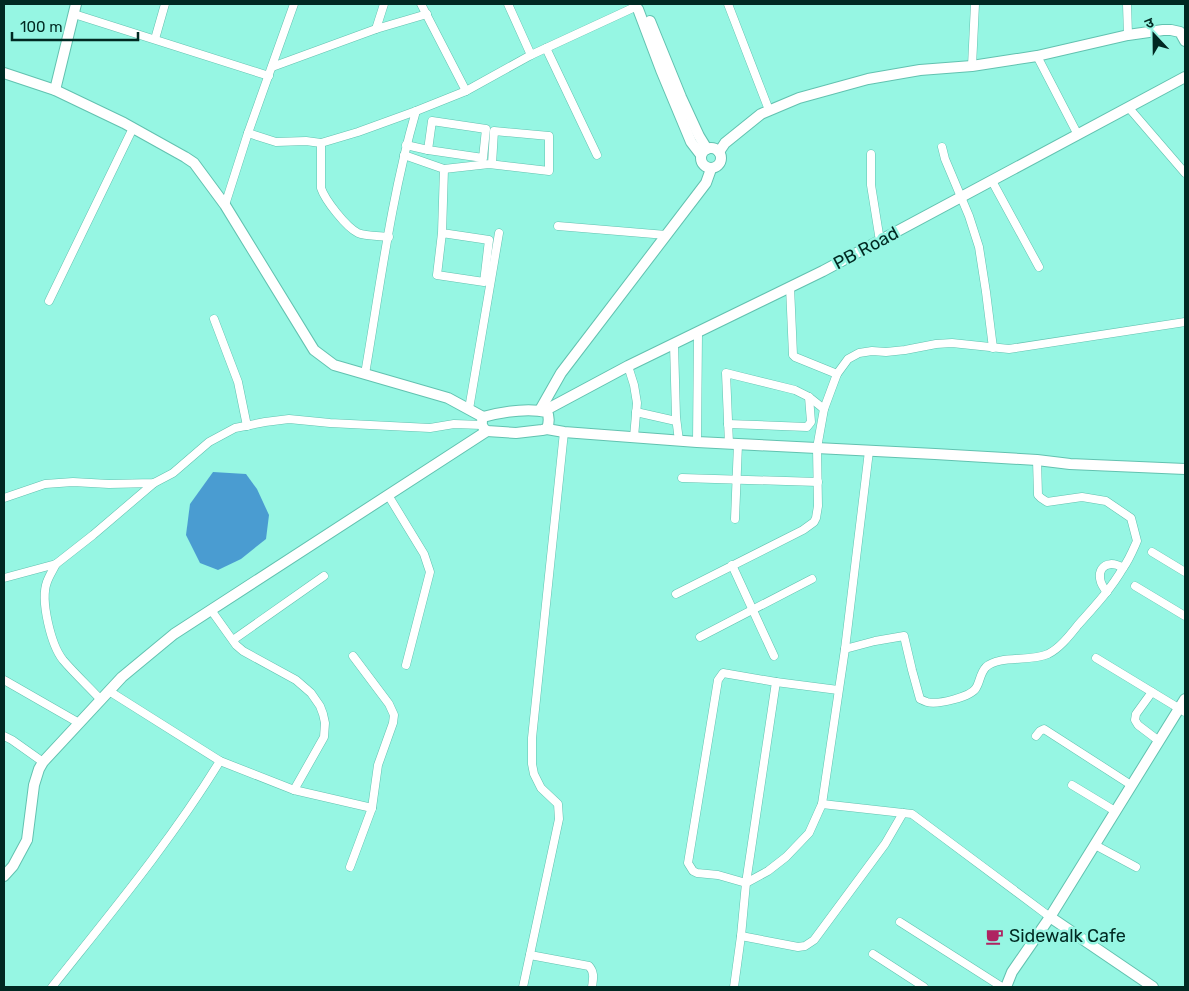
<svg xmlns="http://www.w3.org/2000/svg" width="1189" height="991" font-family="Rubik,'Noto Sans Devanagari',sans-serif">
<style>
.water{fill:#4a9cd1}
.lines{fill:none;stroke-linecap:round;stroke-linejoin:round}
.street-casing{stroke:#62c2b0;stroke-width:9}
.secondary-casing{stroke:#62c2b0;stroke-width:12}
.street{stroke:#fff;stroke-width:8}
.secondary{stroke:#fff;stroke-width:10}
.labels{text-anchor:middle;stroke-width:5;stroke-linejoin:round;paint-order:stroke}
.street-label{font-size:18px;fill:#002922;stroke:#96f6e3}
.poi-label{font-size:18px;fill:#002922;stroke:#96f6e3;text-anchor:start}
</style>
<rect width="100%" height="100%" fill="#96f6e3"/>
<polygon class="water" points="213,472 246,474 257,489 269,515 266,539 241,559 218,570 200,563 186,535 190,504"/>
<g class="lines">
<defs>
<g id="street">
<polyline points="421,4 466,91"/>
<polyline points="508,4 531,55"/>
<polyline points="728,4 769,110"/>
<polyline points="1127,4 1128,35"/>
<polyline points="74,14 269,76"/>
<polyline points="376,29 384,4"/>
<polyline points="155,39 165,4"/>
<polyline points="546,48 597,155"/>
<polyline points="1037,56 1078,135"/>
<polyline points="972,66 975,4"/>
<polyline points="272,67 376,29 427,14"/>
<polyline points="1129,108 1185,173"/>
<polygon points="432,121 486,129 483,158 428,150"/>
<polyline points="248,133 276,142 306,141 321,143 358,132 416,111 466,91 531,55 635,7"/>
<path d="M321 143V188C325 200 346 227 358 233 364 236 381 236 389 237"/>
<polyline points="406,145 428,150"/>
<polyline points="942,147 945,159 969,216 979,247 986,292 993,348"/>
<polyline points="871,154 871,185 880,241"/>
<polyline points="404,155 444,169 442,233 489,240 484,282 437,275 442,233"/>
<polyline points="444,169 489,164 549,171 549,136 494,131 492,164"/>
<polyline points="992,181 1039,267"/>
<polyline points="225,205 248,133 294,4"/>
<polyline points="558,226 666,235"/>
<polyline points="790,287 793,355 795,357 837,374"/>
<polyline points="49,301 133,128"/>
<polyline points="214,319 238,382 247,426"/>
<polyline points="674,344 676,417 679,441"/>
<polyline points="628,366 634,385 637,403 634,437"/>
<path d="M365 374C380 287 391 197 416 111"/>
<polyline points="469,409 499,233"/>
<polyline points="636,412 676,421"/>
<polyline points="728,424 807,427 811,422 809,397"/>
<polyline points="697,442 698,332"/>
<polyline points="729,444 726,373 795,390 809,397 824,409"/>
<path d="M869 451 845 649 875 641 904 636 912 670 920 699C922 700 924 701 927 702 937 705 971 697 976 688 980 682 980 673 986 667 999 655 1030 662 1048 654 1060 648 1070 635 1078 625 1094 607 1111 589 1123 568 1129 560 1133 550 1137 541L1131 518 1106 501 1082 497 1047 502 1041 498 1038 495 1037 460"/>
<polyline points="682,478 818,482"/>
<polyline points="388,495 424,554 430,572 406,665"/>
<polyline points="4,498 45,484 73,482 109,484 154,483 173,473 209,442 235,428 265,422 289,419 330,423 430,428 454,424 482,425"/>
<polyline points="735,519 738,444"/>
<polyline points="1152,552 1185,572"/>
<path d="M56 564C53 570 49 576 47 582 40 600 51 645 63 660 75 674 89 687 101 700"/>
<polyline points="732,565 774,656"/>
<polyline points="4,578 56,564 93,535 154,483"/>
<polyline points="1135,586 1185,616"/>
<path d="M1107 592C1091 574 1104 556 1123 568"/>
<polyline points="676,594 803,530 814,522 816,518 818,506 817,448 824,409 837,374 848,359 859,353 872,351 886,352 905,350 936,344 952,343 1009,349 1185,322"/>
<polyline points="211,610 236,645 243,651 296,680 311,693 320,706 323,714 325,723 324,737 294,790"/>
<polyline points="700,637 812,579"/>
<polyline points="233,640 324,576"/>
<polyline points="845,649 822,804 912,814 1050,917"/>
<polyline points="1096,658 1185,712"/>
<polygon points="723,673 776,682 746,883 718,875 697,873 693,871 688,863 718,680"/>
<polyline points="4,680 79,723"/>
<polyline points="776,682 838,690"/>
<polyline points="109,691 220,761 294,790 372,808"/>
<polyline points="1152,692 1136,714 1135,720 1138,725 1159,741"/>
<polyline points="4,736 12,740 43,762"/>
<polyline points="1036,736 1040,731 1044,729 1131,785"/>
<polyline points="1072,785 1115,811"/>
<polyline points="1095,845 1136,867"/>
<polyline points="350,867 372,808 378,765 393,723 394,715 389,704 353,656"/>
<polyline points="900,922 1002,987"/>
<polyline points="741,936 798,947 805,946 814,940 885,844 903,813"/>
<polyline points="873,954 924,987"/>
<path d="M530 955 589 966C595 973 593 979 592 987"/>
<path d="M52 987C110 914 171 841 220 761"/>
<polyline points="523,987 559,819 558,804 541,788 534,774 532,764 532,738 564,432"/>
<polyline points="734,987 741,936 746,883 768,871 786,857 809,833 822,804"/>
</g>
<g id="secondary">
<polyline points="638,9 661,70 691,142 701,155"/>
<polyline points="650,21 681,97 699,136 707,149"/>
<polyline points="4,73 55,90 124,123 185,157 194,163 225,205 314,350 334,365 448,398 483,417"/>
<polyline points="55,90 76,4"/>
<circle cx="711" cy="158" r="10"/>
<polyline points="719,152 725,143 761,114 799,98 868,79 920,70 972,66 1037,56 1128,35 1163,30 1171,30 1180,32 1185,41"/>
<polyline points="540,410 561,373 706,183 711,169"/>
<polyline points="544,411 628,366 823,271 1185,77"/>
<path d="M547 429C549 423 550 418 547 412 528 408 502 412 483 417 481 423 481 427 487 431L516 433 542 430 547 429 564 432 697 442 935 454 1037 460 1070 464 1185 469"/>
<polyline points="4,876 13,866 27,840 34,785 39,769 43,762 122,677 174,634 487,431"/>
<polyline points="1050,917 1153,987"/>
<polyline points="1006,987 1012,972 1050,917 1185,699"/>
</g>
</defs>
<use href="#street" class="street-casing"/>
<use href="#secondary" class="secondary-casing"/>
<use href="#street" class="street"/>
<use href="#secondary" class="secondary"/>
</g>
<defs>
<symbol id="cafe-bare" viewBox="-9 -9 18 18"><path d="M-5.5-4.5H6V0H3Q3 3.5 0 3.5H-2.5Q-5.5 3.5-5.5 0ZM3-3.2v2h1.7v-2ZM-6 4.5H4V6H-6Z" fill="#af2361" stroke="#96f6e3" stroke-width="2.5" paint-order="stroke"/></symbol>
</defs>
<g fill-rule="evenodd">
<use href="#cafe-bare" x="982" y="924" width="25" height="25"/>
</g>
<g class="labels">
<g class="street-label">
<text transform="translate(866 248) rotate(-28)" y="6">PB Road</text>
</g>
<g class="poi-label">
<text x="1009" y="942">Sidewalk Cafe</text>
</g>
</g>
<rect width="1189" height="991" fill="none" stroke="#002922" stroke-width="10"/>
<g transform="translate(1154 35) rotate(338)" stroke="#96f6e3" stroke-width="4" paint-order="stroke">
<path d="M0-4L9 19L0 12L-9 19Z" fill="#002922"/>
<text y="-8" font-size="14" font-weight="bold" text-anchor="middle" fill="#002922">उ</text>
</g>
<path d="M12 32v8h126v-8" fill="none" stroke="#002922" stroke-width="2.5"/>
<text x="20" y="32" font-size="15" fill="#002922" stroke="#96f6e3" stroke-width="4" paint-order="stroke">100 m</text>
</svg>
